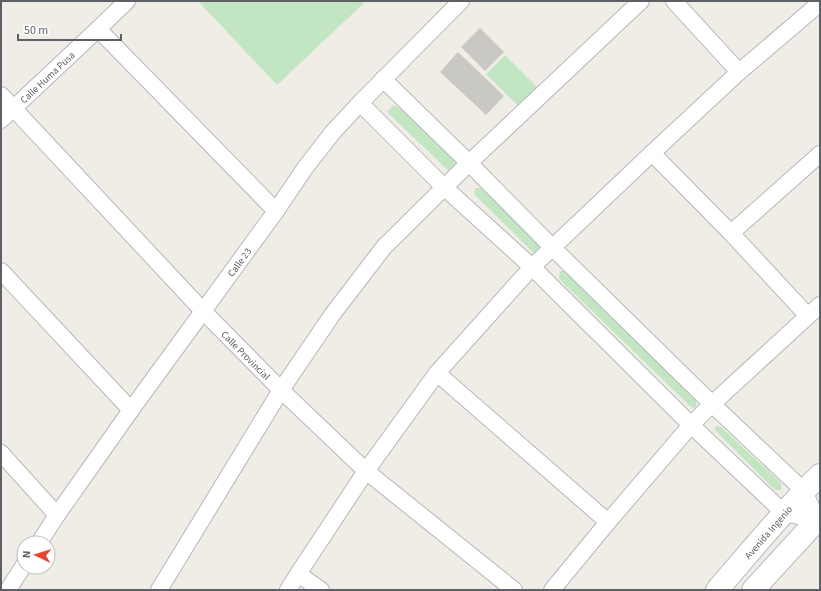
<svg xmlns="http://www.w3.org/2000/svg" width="821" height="591" font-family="'Source Sans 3',sans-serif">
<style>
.green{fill:#c2e6c2}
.building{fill:#cac8c2}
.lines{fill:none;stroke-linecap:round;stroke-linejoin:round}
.street-casing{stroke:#b5b7bb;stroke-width:18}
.secondary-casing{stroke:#b4b7bc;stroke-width:24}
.street{stroke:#fff;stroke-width:16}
.secondary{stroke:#fff;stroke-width:22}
.labels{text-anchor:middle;stroke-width:3.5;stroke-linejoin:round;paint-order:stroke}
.street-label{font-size:10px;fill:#5d6065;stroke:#fff}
</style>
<rect width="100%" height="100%" fill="#efede5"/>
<g class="green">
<polygon points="198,1 366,1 277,85"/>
<polygon points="505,55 541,91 522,110 486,74"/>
<polygon points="394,105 402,110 459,165 451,173 387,112"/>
<polygon points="475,188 481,188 542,247 535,254 474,194"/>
<polygon points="560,271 568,271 696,401 696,408 691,407 559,279"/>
<polygon points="716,426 721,427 781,483 781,490 775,490 715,430"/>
</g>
<g class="building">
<polygon points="480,28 504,52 485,71 461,47"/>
<polygon points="458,52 504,96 486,115 440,72"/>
</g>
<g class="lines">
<defs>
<g id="street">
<polyline points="674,1 739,72"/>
<polyline points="98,29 276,211"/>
<polyline points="383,79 469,163 553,248 712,404 804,491 817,520 820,522"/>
<polyline points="1,95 203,311 281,390 366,471 514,590"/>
<polyline points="360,103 445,188 532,267 691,425 784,513 817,520"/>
<polyline points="1,120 98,29 127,1"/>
<polyline points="652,153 731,233 808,316"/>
<polyline points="731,233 820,154"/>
<polyline points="1,271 131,410"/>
<polyline points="437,373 608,522"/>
<polyline points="1,453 57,515"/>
<polyline points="39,543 57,515 131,410 276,211 305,168 333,132 360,103 461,1"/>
<polyline points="298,574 321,590"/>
<polyline points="8,590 24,565"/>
<polyline points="159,590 281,390 332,315 384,247 469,163 641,1"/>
<polyline points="288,590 298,574 366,471 437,373 532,267 652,153 739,72 820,3"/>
<polyline points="552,590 608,522 691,425 712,404 820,305"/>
</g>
<g id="secondary">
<path d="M717 590C751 551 783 511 820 475"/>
<polyline points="753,590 820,517"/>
</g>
</defs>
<use href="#street" class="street-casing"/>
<use href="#secondary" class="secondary-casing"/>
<use href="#street" class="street"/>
<use href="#secondary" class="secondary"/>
</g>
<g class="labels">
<g class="street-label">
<text transform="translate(47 77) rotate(-43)" y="4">Calle Huma Pusa</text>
<text transform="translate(239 262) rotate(-54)" y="4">Calle 23</text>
<text transform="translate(246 355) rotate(45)" y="4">Calle Provincial</text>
<text transform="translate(768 532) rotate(-49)" y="4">Avenida Ingenio</text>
</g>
</g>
<rect width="821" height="591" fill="none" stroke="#5d6065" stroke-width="4"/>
<g transform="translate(36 555) rotate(274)"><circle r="19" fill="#ffffff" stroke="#bebfc1"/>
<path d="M0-3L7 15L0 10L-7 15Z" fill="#e64434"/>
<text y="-6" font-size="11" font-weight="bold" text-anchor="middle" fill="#5d6065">N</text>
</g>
<path d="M18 34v6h103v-6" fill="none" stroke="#5d6065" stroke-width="2"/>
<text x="24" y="34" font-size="12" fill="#5d6065" stroke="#ffffff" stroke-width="3" paint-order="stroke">50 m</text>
</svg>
